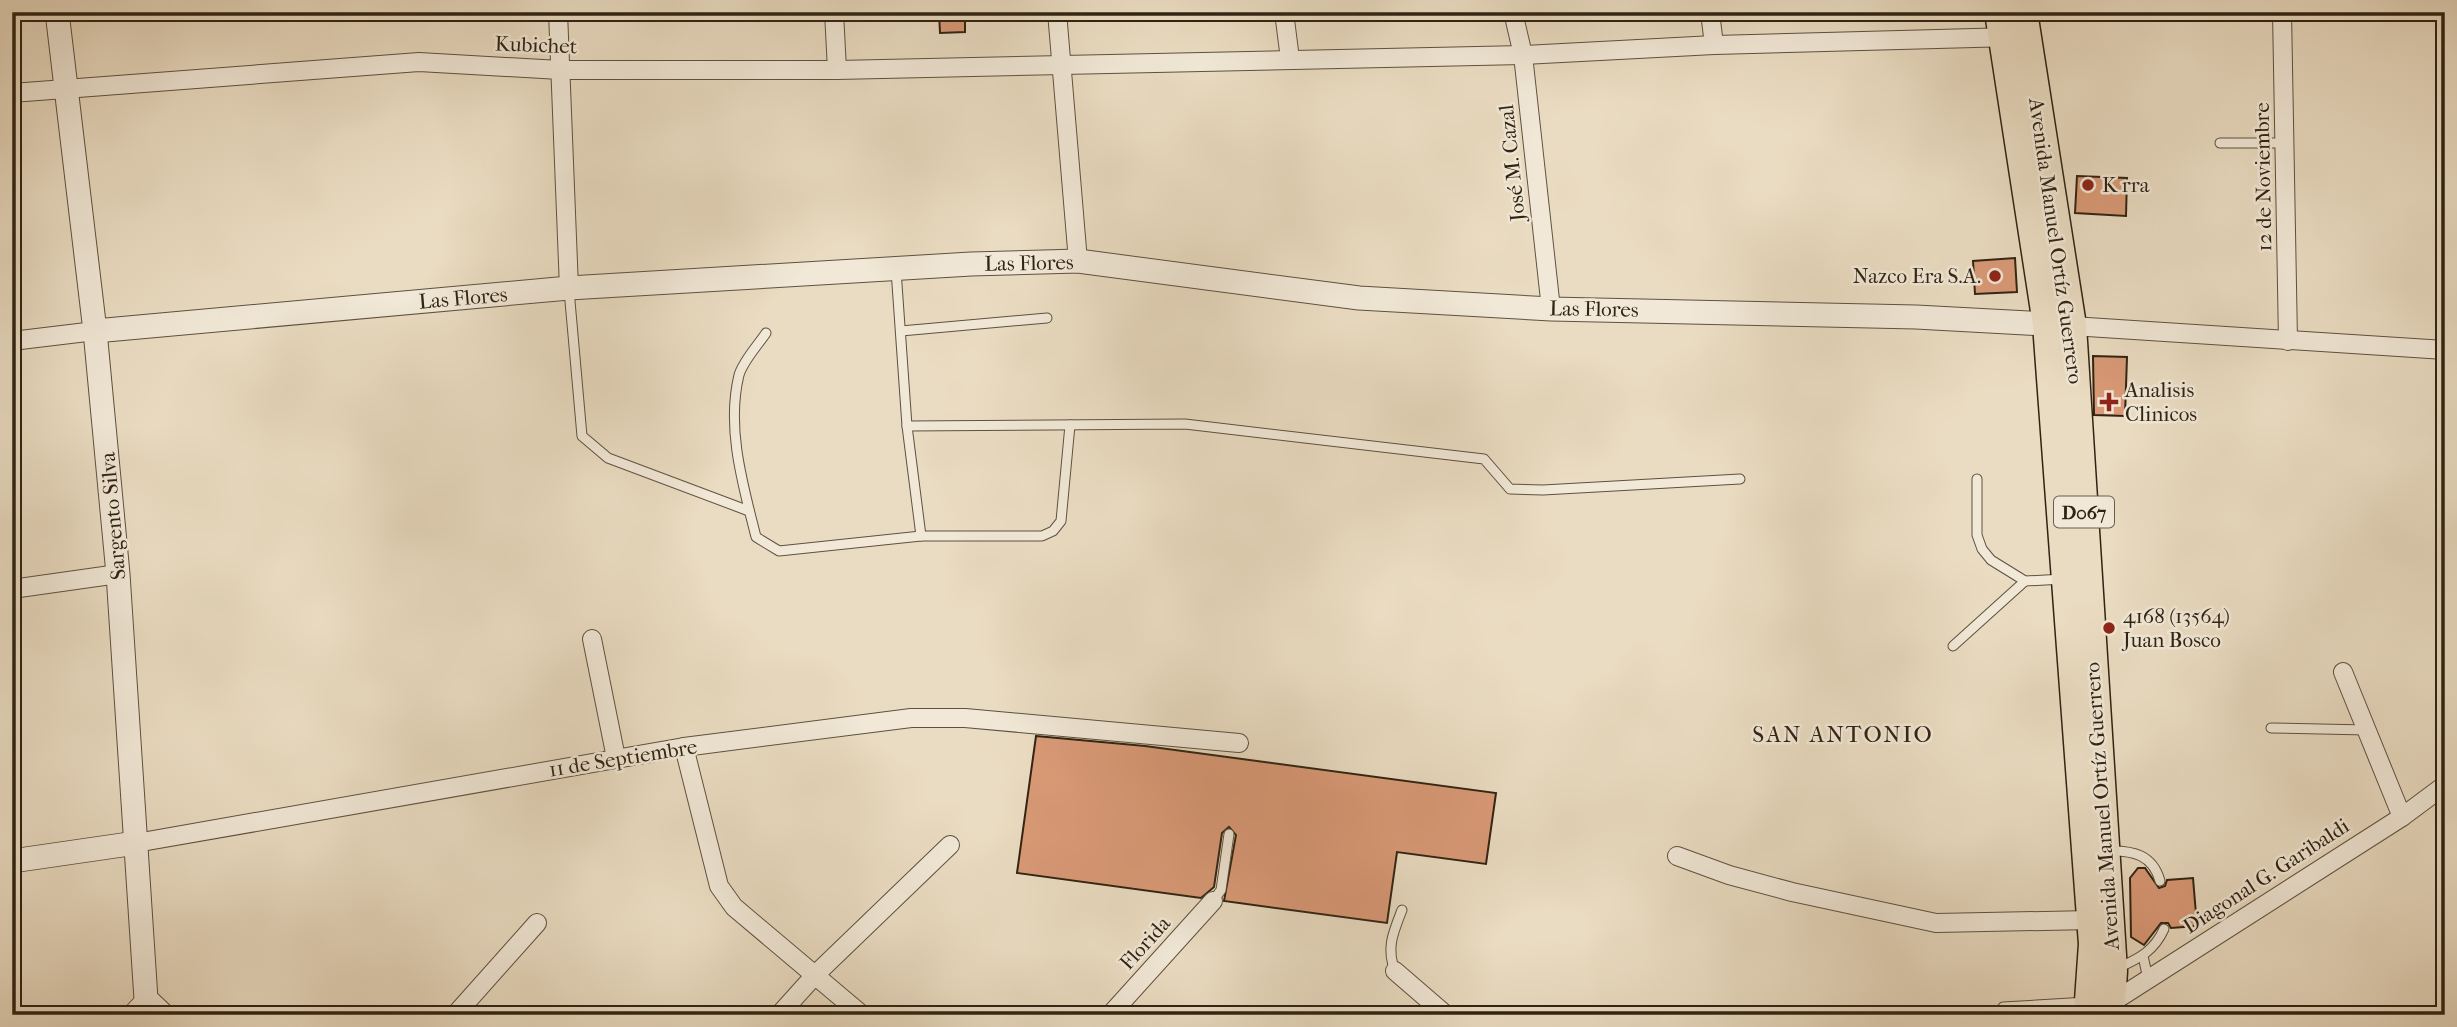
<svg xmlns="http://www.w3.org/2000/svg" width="2457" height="1027" font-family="'IM FELL French Canon',serif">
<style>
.building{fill:#da9a77;stroke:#2f2313;stroke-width:2}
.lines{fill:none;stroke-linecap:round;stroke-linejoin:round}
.service-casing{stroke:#5e513f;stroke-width:11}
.minor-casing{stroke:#5e513f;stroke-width:20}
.tertiary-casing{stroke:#5e513f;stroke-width:25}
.primary-casing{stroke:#2f2313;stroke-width:31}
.service{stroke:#f1e8d7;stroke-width:9}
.minor{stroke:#f1e8d7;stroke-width:18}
.tertiary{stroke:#f1e8d7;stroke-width:23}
.primary{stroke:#eadcc2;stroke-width:28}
.poi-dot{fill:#8f2418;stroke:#f1e8d7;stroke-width:2.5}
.labels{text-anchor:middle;stroke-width:5;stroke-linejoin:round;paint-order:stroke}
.shield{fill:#f1e8d7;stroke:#695e4e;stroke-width:2}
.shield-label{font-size:19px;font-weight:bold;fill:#2f2313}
.street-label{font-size:21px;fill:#2f2313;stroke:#f1e8d7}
.poi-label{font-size:21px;fill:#2f2313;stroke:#f1e8d7;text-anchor:start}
.neighbourhood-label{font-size:23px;letter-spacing:2px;fill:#2f2313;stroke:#f1e8d7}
</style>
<rect width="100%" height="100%" fill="#eadcc2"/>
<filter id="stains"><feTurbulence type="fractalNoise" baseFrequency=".00286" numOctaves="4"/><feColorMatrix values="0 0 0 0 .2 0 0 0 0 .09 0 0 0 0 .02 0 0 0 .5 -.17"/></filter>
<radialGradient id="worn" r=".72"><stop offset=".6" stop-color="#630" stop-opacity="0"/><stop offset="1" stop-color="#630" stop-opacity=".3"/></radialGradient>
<g class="building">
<polygon points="939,12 965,12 965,32 940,33"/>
<polygon points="2077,176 2127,178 2126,216 2075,213"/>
<polygon points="2015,258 2017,292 1975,294 1973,261"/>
<polygon points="2093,356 2127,357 2125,416 2094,415"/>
<polygon points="1036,736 1145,746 1496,793 1486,864 1397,852 1387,923 1224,901 1236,835 1229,827 1222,833 1214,887 1201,898 1017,873"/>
<polygon points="2138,868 2145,868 2159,888 2165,886 2167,880 2193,878 2197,926 2171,928 2168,923 2161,923 2144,945 2131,937 2130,878"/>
</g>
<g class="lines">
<defs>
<g id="service">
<polyline points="2220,143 2286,143"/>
<polyline points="896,270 907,426 921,536 1042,536 1053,531 1061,521 1070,425"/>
<polyline points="569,290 582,436 608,458 749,511"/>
<polyline points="901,331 1047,318"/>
<path d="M766 333C758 345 743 361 739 375 726 428 743 485 756 537L779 551 921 536"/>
<polyline points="907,426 1185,424 1484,459 1510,489 1543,490 1740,479"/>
<polyline points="1977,479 1977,535 1982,549 1991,560 2025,581 2064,579"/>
<polyline points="1953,646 2025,581"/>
<polyline points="2271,728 2367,730"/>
<path d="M2108 851C2133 850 2153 855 2160 881"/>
<polyline points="1213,901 1221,890 1229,834"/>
<polyline points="2143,956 2148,979"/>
<path d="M2118 968C2140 958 2154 951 2164 929"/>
<path d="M1395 971C1386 948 1393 933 1402 910"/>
<polyline points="2003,1007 2087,1002"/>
</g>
<g id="minor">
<polyline points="558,12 569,288"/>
<polyline points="834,12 837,70"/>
<polyline points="1057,12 1078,261"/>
<polyline points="1284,12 1290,59"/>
<polyline points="1513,12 1523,55 1551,309"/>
<polyline points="1710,12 1714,45"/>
<polyline points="2282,12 2288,341"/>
<polyline points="12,93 419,62 560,70 837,70 1523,55 1714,45 2012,37"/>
<polyline points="2072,326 2445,350"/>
<polyline points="12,341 95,331"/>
<polyline points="12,589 118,574"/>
<polyline points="592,639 616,758"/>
<polyline points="2343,672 2402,817"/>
<polyline points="684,747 719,886 734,907 862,1015"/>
<polyline points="136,843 684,747 911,718 965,718 1239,743"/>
<polyline points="1677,856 1729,875 1792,892 1936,923 2091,920"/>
<polyline points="1395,971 1446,1015"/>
<polyline points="2111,1003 2402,817 2445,785"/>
<polyline points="131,1015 146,999"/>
<polyline points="455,1015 537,923"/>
<polyline points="779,1015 815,975 950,845"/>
<polyline points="1110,1015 1213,901"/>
</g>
<g id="tertiary">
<polyline points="57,12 95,331 118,574 146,999 163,1015"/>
<polyline points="95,331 569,288 971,264 1078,261 1359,298 1551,309 1916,317 2064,325"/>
<polyline points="12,861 136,843"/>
</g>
<g id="primary">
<polyline points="1999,12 2047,324 2093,944 2088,1015"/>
<polyline points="2023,12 2072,326 2113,971 2111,1003 2107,1015"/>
</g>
</defs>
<use href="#service" class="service-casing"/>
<use href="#minor" class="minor-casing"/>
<use href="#tertiary" class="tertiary-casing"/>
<use href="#primary" class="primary-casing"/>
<use href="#service" class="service"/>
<use href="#minor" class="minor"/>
<use href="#tertiary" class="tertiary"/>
<use href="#primary" class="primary"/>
</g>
<g class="poi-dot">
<circle cx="2088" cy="185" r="7"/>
<circle cx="1995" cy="276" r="7"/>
<path d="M2105.5 391.5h7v7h7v7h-7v7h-7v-7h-7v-7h7z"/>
<circle cx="2109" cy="628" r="7"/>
</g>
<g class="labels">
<rect class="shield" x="2054" y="496.5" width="60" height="31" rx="5"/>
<g class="shield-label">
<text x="2084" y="519">D067</text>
</g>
<g class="street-label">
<text transform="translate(536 45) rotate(2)" y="7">Kubichet</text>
<text transform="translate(1512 163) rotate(-96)" y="7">José M. Cazal</text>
<text transform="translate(2263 177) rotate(-91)" y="7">12 de Noviembre</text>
<text transform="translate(2056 241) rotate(82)" y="7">Avenida Manuel Ortíz Guerrero</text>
<text transform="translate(1029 263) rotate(-1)" y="7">Las Flores</text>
<text transform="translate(463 298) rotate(-5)" y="7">Las Flores</text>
<text transform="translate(1594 309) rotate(1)" y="7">Las Flores</text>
<text transform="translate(113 516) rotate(-95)" y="7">Sargento Silva</text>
<text transform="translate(623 758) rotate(-9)" y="7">11 de Septiembre</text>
<text transform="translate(2102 806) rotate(-94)" y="7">Avenida Manuel Ortíz Guerrero</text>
<text transform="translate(2266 876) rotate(-33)" y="7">Diagonal G. Garibaldi</text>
<text transform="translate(1145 943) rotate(-48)" y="7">Florida</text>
</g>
<g class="poi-label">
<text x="2102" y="192">K rra</text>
<text x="1981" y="283" text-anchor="end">Nazco Era S.A.</text>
<text x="2125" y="397">Analisis<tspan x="2125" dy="24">Clinicos</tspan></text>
<text x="2123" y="623">4168 (13564)<tspan x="2123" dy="24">Juan Bosco</tspan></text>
</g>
<g class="neighbourhood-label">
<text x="1843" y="742">SAN ANTONIO</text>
</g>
</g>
<rect width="2457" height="1027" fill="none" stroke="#eadcc2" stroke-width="42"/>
<rect x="14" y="14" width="2429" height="999" fill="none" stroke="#2f2313" stroke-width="3.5"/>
<rect x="21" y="21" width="2415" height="985" fill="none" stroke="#2f2313" stroke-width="2"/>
<rect width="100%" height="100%" filter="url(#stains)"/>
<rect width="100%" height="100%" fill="url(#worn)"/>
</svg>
